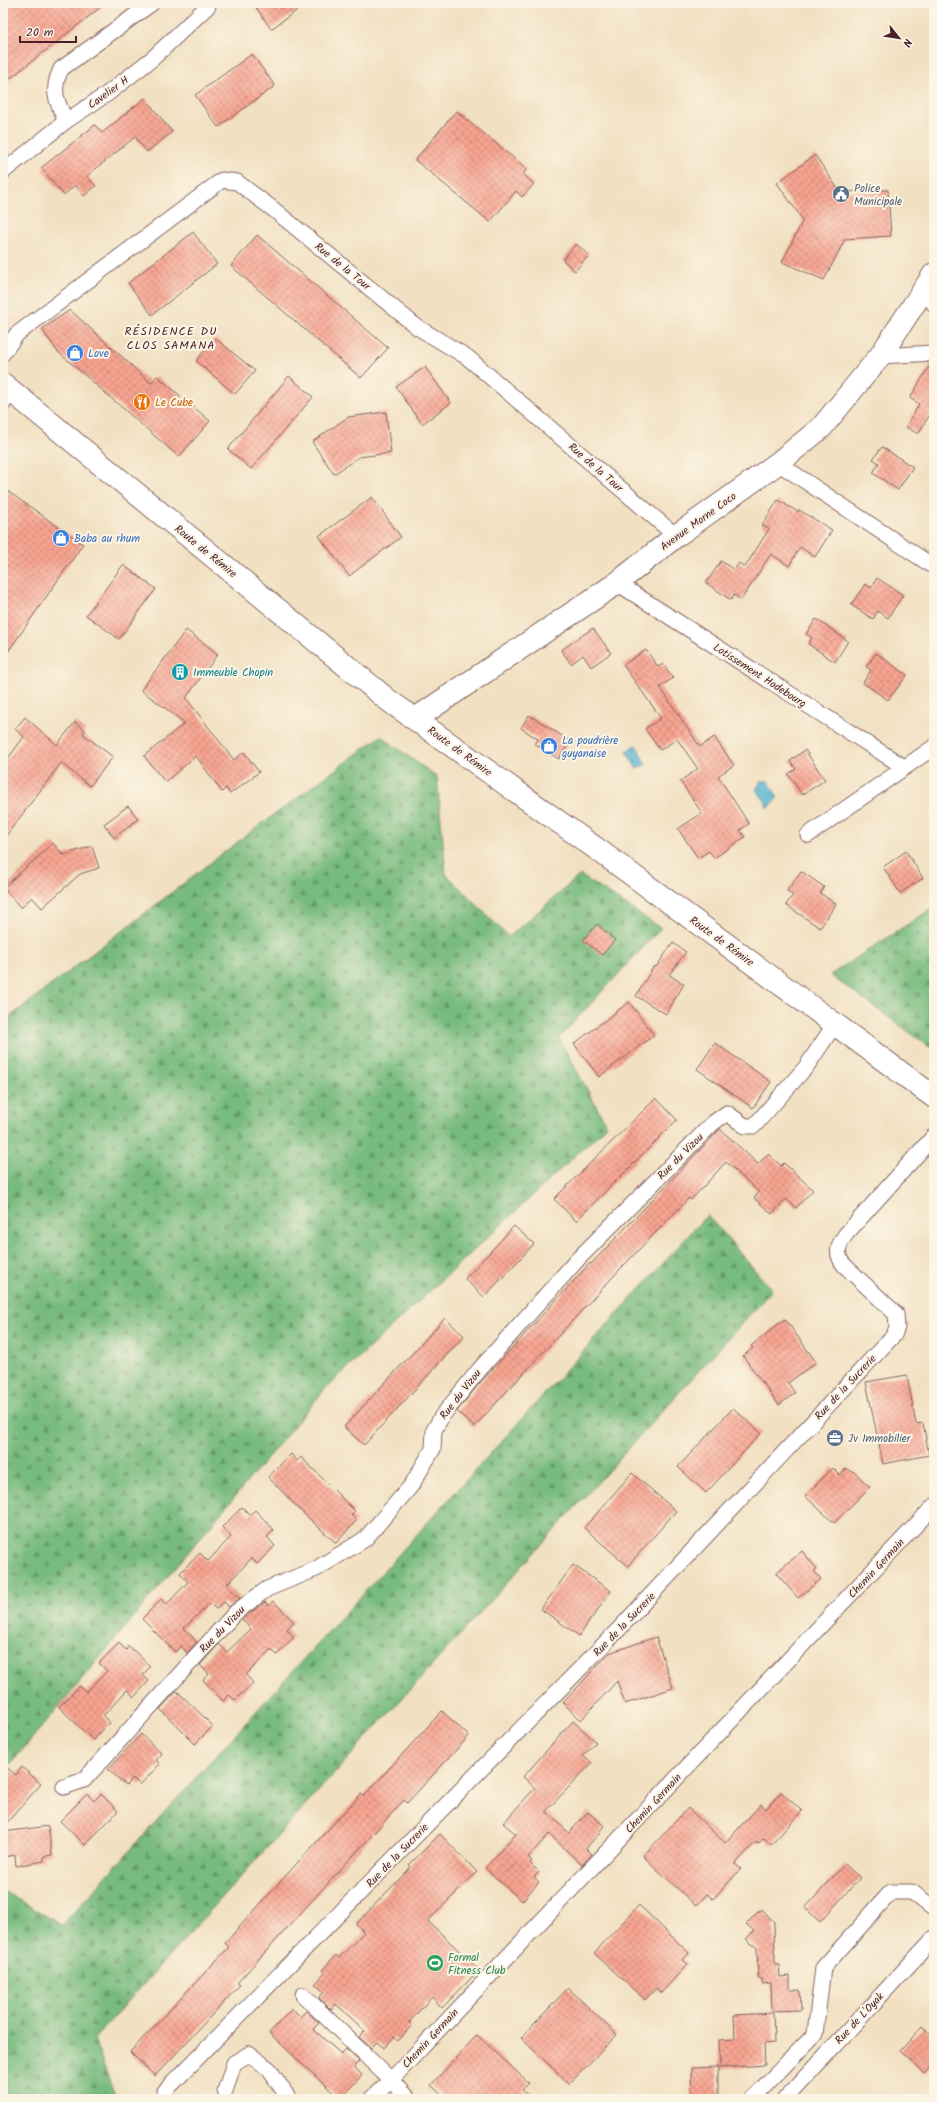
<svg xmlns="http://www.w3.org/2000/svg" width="937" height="2102" font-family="Kalam,sans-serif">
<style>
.forest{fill:url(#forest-firs);stroke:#616d54}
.water{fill:url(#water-ripples);stroke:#506a7f}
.building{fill:url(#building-cross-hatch)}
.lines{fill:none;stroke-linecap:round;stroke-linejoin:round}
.street-casing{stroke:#846360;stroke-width:17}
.secondary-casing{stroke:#846360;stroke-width:24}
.street{stroke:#fff;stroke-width:15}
.secondary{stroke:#fff;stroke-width:22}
.labels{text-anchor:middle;stroke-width:4;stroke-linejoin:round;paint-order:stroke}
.street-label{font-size:11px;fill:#4a1f2b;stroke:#fcf5e5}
.service-label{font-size:11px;fill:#4e5e75;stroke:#fcf5e5;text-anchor:start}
.shop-label{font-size:11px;fill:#366cbe;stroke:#fcf5e5;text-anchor:start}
.food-label{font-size:11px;fill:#c56008;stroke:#fcf5e5;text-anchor:start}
.culture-label{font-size:11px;fill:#0d838f;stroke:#fcf5e5;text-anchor:start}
.leisure-label{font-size:11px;fill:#27864d;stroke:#fcf5e5;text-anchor:start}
.neighbourhood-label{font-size:12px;letter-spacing:1px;fill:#4a1f2b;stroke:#fcf5e5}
</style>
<defs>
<pattern id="forest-firs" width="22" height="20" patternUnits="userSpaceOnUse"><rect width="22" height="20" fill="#78bb7e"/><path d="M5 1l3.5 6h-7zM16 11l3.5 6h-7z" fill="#649767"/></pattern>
<pattern id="water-ripples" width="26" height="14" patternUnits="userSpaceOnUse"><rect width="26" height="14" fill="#55b4d3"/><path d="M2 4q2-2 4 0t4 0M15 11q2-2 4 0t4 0" fill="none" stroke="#4892ab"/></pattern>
<pattern id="building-cross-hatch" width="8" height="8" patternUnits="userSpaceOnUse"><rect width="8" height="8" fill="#f8a592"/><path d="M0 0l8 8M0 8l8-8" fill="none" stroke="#cb8677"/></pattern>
</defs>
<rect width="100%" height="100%" fill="#fcf5e5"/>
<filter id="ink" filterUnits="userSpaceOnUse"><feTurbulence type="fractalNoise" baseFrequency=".025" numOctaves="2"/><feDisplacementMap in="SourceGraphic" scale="8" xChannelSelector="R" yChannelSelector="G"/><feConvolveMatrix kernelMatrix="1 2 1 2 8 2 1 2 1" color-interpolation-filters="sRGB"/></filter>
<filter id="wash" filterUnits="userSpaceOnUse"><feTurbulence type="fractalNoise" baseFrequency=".012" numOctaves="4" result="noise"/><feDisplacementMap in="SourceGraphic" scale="16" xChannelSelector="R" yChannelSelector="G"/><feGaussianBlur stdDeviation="0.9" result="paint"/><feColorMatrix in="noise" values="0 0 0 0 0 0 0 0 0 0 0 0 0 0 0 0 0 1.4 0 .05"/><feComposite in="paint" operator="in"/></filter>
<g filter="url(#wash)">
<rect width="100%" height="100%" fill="#f1e0c1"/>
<g class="forest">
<polygon points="381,736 437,777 446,874 509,937 580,875 661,928 559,1038 607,1126 325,1389 3,1773 3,1022 244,837"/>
<polygon points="934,907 934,1050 830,975"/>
<polygon points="707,1215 772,1290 94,2039 116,2099 3,2099 3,1891 62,1925"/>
</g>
<g class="water">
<polygon points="636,745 646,764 637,769 626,751"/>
<polygon points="761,781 768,781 778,797 769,808 766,807 766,802 756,790"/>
</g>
<g id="blocks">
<g class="building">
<polygon points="3,3 106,3 3,84"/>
<polygon points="253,3 307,3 271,29"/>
<polygon points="252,54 275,86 218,127 195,95"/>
<polygon points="145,98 172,132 147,152 135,137 87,176 96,186 84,196 75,185 64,195 41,168 95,125 102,133"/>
<polygon points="456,111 527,169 523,174 534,184 522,197 516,191 490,222 415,160"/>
<polygon points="815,155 840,192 888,190 891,236 845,239 824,280 782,262 803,220 777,183"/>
<polygon points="193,232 217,264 152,315 128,283"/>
<polygon points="257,235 388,348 361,378 231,266"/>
<polygon points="576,244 589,255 575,271 563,260"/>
<polygon points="70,310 151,383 157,376 210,421 179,457 57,351 42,329"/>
<polygon points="215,338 255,371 235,394 196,361"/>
<polygon points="932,362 934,362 934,413 932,411 918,434 906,427 919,404 910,398"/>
<polygon points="425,367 451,403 422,424 396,387"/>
<polygon points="289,376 313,397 251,469 228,449"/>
<polygon points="386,412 391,453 359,457 334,474 312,442 348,417"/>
<polygon points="882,447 913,467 898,490 873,473 879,463 873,459"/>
<polygon points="3,488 83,544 3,659"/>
<polygon points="372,497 401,537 349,576 319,536"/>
<polygon points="778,500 798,512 799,510 832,530 815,557 800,547 789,566 771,554 741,600 734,595 731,600 706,583 721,561 734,570 739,563 745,567 769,529 762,525"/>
<polygon points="123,565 156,589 119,639 86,615"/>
<polygon points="877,578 903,595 888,618 878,611 873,619 851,605 865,584 871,588"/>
<polygon points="816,619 848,641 835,662 808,644 812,638 806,634"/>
<polygon points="593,628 611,653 591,667 583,655 571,664 561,650"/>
<polygon points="186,630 218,654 186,698 234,760 244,752 259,772 230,794 226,788 222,792 196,756 165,782 144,756 185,723 141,690"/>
<polygon points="646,650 658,667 663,664 673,678 660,687 700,747 714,737 734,765 718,776 749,824 740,830 745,837 714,858 709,851 698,858 678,829 702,813 680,781 698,769 677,739 660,750 645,729 661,718 623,665"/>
<polygon points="876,653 907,675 888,700 863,683 871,670 866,667"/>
<polygon points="529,715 570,741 559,759 535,744 538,739 521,728"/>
<polygon points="25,717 57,745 75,722 85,730 83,734 113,757 90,786 61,763 3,840 3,765 24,737 15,729"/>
<polygon points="805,750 825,780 802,795 788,774 796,769 790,761"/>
<polygon points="128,806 138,819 114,838 104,824"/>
<polygon points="53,843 63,855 92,846 99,868 80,874 42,908 32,897 21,908 3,888"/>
<polygon points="906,851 923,878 900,893 883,867"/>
<polygon points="801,871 824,887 820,893 836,904 820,928 786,905 793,895 787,891"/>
<polygon points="597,924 615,940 602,955 583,940"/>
<polygon points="673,943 686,952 669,975 684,984 666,1014 636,996 654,966 656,967"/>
<polygon points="629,1002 654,1035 599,1077 574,1044"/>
<polygon points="715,1043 771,1082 753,1108 697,1069"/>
<polygon points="656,1098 677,1120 576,1221 554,1199"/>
<polygon points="720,1129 758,1164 768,1154 781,1166 784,1163 813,1190 796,1208 786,1199 772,1214 754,1198 759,1192 726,1162 691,1200 689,1198 623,1266 474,1427 457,1411 479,1384 590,1263 591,1264"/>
<polygon points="514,1226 534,1244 484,1297 465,1279"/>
<polygon points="445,1318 464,1336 364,1445 344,1427"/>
<polygon points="785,1319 816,1362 788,1383 795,1393 779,1405 743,1356 753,1348 751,1346"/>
<polygon points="907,1375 916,1424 923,1423 929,1455 883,1464 866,1382"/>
<polygon points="733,1408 761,1433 706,1493 678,1467"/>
<polygon points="291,1454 297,1461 301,1457 355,1511 351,1515 357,1520 336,1543 303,1513 268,1477"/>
<polygon points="833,1468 840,1475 847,1468 852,1472 853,1471 870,1487 834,1523 805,1496"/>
<polygon points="632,1473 676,1511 628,1566 584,1528"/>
<polygon points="242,1507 250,1515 255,1510 274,1530 267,1537 275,1546 257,1564 252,1558 226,1585 240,1598 229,1607 224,1602 216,1609 210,1603 184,1628 197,1642 187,1653 181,1646 175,1652 142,1619 161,1599 166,1605 188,1582 180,1573 200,1553 208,1561 231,1537 222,1527"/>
<polygon points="802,1551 817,1569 814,1571 821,1579 798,1598 776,1573"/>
<polygon points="573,1565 611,1591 579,1636 541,1609"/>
<polygon points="273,1601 294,1622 287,1629 294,1637 277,1655 271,1649 246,1675 253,1683 235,1700 229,1695 223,1701 203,1680 209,1674 200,1665 219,1644 227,1652 251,1629 242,1619 265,1602 269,1606"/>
<polygon points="656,1637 673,1688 625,1704 617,1681 581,1720 563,1703 609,1653"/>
<polygon points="119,1643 126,1650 129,1646 150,1666 143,1675 149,1681 134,1697 127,1690 103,1716 110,1723 93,1740 59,1707 80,1686 86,1692 107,1671 99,1663"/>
<polygon points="177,1691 213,1726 195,1744 160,1709"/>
<polygon points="442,1711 469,1736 407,1803 404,1800 237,1983 240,1985 155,2076 130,2052 229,1947 225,1943 299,1861 361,1794 364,1796"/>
<polygon points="573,1721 596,1742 583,1756 592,1763 546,1811 569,1833 588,1812 604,1826 599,1832 600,1833 586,1848 592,1854 582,1865 549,1834 528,1857 532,1861 530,1863 539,1872 534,1877 539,1882 522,1901 485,1868 516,1834 503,1823 535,1788 523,1777"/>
<polygon points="141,1734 162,1754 156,1760 160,1764 140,1785 133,1778 126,1785 108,1769"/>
<polygon points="3,1764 16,1775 22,1767 41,1784 3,1827"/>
<polygon points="781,1792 802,1811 771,1845 764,1838 758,1844 756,1842 735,1864 741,1869 713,1899 707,1894 696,1906 643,1856 688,1808 725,1843 761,1804 766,1809"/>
<polygon points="87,1794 94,1801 101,1794 118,1811 85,1845 60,1821"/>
<polygon points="48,1826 52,1855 44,1856 44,1861 16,1866 15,1855 5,1857 3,1832"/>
<polygon points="440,1834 477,1872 428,1921 479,1970 442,2008 432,1997 409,2022 412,2025 398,2041 394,2037 384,2048 377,2042 371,2048 359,2037 365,2031 336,2004 331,2010 319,1998 324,1992 315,1984 325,1973 322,1970 336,1955 339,1958 364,1932 356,1924 411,1867 409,1865"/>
<polygon points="845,1864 860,1878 820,1922 805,1908"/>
<polygon points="639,1905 689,1953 683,1960 688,1964 661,1993 656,1988 645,2000 594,1953"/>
<polygon points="761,1909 774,1922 775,1965 779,1965 780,1977 790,1976 790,1990 800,1990 801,2010 772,2011 771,1983 762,1984 762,1979 758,1979 757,1948 746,1939 754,1931 746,1924"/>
<polygon points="568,1988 617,2035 569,2084 521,2038"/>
<polygon points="292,2009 300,2017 306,2011 319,2023 313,2029 341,2054 346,2049 359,2061 354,2067 362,2075 340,2099 269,2033"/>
<polygon points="773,2013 774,2043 764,2044 765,2065 720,2068 719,2040 735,2039 734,2015"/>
<polygon points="923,2026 934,2037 934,2064 925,2074 900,2051"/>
<polygon points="477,2035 529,2083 522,2090 532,2099 446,2099 431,2085"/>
<polygon points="718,2067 718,2099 692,2099 691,2068"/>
</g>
</g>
</g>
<g filter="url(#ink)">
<use href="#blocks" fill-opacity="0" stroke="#846360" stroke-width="1"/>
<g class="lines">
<defs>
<g id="street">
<path d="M66 121C56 101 51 90 61 69L152 3"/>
<polyline points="3,172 66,121 107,94 153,58 208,6"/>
<polyline points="925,288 934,304"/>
<polyline points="3,353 17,334 222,180 237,182 273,209 417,327 467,357 676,536"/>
<polyline points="880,356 934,353"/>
<polyline points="3,404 10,390"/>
<polyline points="778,463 934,567"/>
<polyline points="617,583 904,767"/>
<polyline points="808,835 934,747"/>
<polyline points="64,1787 84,1780 236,1612 267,1589 316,1569 365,1539 411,1486 433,1449 434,1430 442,1416 479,1370 578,1259 713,1123 727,1113 745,1126 754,1126 806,1067 835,1024"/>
<polyline points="303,1995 391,2080 408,2099"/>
<path d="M165 2091 618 1630 894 1335 897 1327 896 1314 844 1265C835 1254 838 1245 846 1234L934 1136"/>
<polyline points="225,2091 234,2063 249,2054 269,2069 289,2099"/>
<polyline points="371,2099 391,2080 934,1506"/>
<polyline points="752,2099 815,2034 823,1968 891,1892 912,1892 934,1909"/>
<polyline points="785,2099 934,1938"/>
</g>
<g id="secondary">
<polyline points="3,384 388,700 601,852 934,1097"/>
<polyline points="415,719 617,583 676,536 778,463 822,427 880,356 934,274"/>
</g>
</defs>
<use href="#street" class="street-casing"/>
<use href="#secondary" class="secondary-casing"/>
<use href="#street" class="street"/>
<use href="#secondary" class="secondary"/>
</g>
</g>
<defs>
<symbol id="civic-disc" viewBox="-11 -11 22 22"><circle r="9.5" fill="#5c6f8a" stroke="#fcf5e5"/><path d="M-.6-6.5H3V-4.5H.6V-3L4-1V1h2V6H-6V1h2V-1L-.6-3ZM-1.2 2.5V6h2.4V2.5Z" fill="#fff"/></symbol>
<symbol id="shop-disc" viewBox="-11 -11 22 22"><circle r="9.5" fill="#3f7fe0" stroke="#fcf5e5"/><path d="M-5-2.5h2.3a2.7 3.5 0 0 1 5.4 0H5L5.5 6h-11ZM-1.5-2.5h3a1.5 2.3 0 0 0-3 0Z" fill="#fff"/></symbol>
<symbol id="restaurant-disc" viewBox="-11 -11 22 22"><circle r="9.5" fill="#e8710a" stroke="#fcf5e5"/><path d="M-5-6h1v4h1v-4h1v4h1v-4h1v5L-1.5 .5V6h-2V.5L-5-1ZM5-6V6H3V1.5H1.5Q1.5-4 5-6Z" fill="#fff"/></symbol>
<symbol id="building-disc" viewBox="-11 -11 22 22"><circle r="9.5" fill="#0f9aa8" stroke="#fcf5e5"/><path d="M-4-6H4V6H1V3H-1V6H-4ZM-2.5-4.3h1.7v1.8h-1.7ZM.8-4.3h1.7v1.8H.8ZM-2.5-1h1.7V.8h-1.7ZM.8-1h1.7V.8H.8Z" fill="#fff"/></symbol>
<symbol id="office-disc" viewBox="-11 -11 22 22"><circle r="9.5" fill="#5c6f8a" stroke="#fcf5e5"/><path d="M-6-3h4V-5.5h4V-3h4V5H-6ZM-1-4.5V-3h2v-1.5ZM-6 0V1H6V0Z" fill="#fff"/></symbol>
<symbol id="stadium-disc" viewBox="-11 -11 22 22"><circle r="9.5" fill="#2e9e5b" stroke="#fcf5e5"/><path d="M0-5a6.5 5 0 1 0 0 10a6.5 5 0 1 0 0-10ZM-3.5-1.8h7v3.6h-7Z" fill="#fff"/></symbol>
</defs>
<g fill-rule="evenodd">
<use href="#civic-disc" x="831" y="184" width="20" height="20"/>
<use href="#shop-disc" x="65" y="343" width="20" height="20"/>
<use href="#restaurant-disc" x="132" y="392" width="20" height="20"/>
<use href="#shop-disc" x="51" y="528" width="20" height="20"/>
<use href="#building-disc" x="170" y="662" width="20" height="20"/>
<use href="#shop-disc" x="539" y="736" width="20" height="20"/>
<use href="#office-disc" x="825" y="1428" width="20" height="20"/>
<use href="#stadium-disc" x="425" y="1953" width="20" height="20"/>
</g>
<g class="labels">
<g class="street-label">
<text transform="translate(108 92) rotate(-36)" y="4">Cavelier H</text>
<text transform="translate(343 266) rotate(39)" y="4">Rue de la Tour</text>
<text transform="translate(596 467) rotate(41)" y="4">Rue de la Tour</text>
<text transform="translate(698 521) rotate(-36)" y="4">Avenue Morne Coco</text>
<text transform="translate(206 551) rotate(39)" y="4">Route de Rémire</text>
<text transform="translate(760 675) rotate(33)" y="4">Lotissement Hodebourg</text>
<text transform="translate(460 751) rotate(36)" y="4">Route de Rémire</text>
<text transform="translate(722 941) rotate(36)" y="4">Route de Rémire</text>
<text transform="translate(680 1156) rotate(-45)" y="4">Rue du Vizou</text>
<text transform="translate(845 1387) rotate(-47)" y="4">Rue de la Sucrerie</text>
<text transform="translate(460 1394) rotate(-52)" y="4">Rue du Vizou</text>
<text transform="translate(876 1568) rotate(-47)" y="4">Chemin Germain</text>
<text transform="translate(624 1624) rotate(-46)" y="4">Rue de la Sucrerie</text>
<text transform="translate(222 1629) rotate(-46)" y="4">Rue du Vizou</text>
<text transform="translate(653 1803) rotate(-47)" y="4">Chemin Germain</text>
<text transform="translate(397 1855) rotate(-46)" y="4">Rue de la Sucrerie</text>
<text transform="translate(859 2018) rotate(-47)" y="4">Rue de L'Oyak</text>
<text transform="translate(430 2038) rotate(-47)" y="4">Chemin Germain</text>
</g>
<g class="service-label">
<text x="854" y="192">Police<tspan x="854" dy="13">Municipale</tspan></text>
<text x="848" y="1442">Jv Immobilier</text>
</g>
<g class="shop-label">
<text x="88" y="357">Love</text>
<text x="74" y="542">Baba au rhum</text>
<text x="562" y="744">La poudrière<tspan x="562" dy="13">guyanaise</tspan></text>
</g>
<g class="food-label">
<text x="155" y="406">Le Cube</text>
</g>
<g class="culture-label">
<text x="193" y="676">Immeuble Chopin</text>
</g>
<g class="leisure-label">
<text x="448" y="1961">Formal<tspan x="448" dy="13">Fitness Club</tspan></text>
</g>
<g class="neighbourhood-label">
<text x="171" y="335">RÉSIDENCE DU<tspan x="171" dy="14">CLOS SAMANA</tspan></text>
</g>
</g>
<rect width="937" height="2102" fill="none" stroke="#fcf5e5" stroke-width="16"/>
<g transform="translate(899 38) rotate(120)" stroke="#fcf5e5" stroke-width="3" paint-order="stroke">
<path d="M0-3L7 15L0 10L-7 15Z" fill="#4a1f2b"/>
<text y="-6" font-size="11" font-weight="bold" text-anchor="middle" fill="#4a1f2b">N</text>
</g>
<path d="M20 36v6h56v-6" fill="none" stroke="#4a1f2b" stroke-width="2"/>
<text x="26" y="36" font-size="12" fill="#4a1f2b" stroke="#fcf5e5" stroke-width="3" paint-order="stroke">20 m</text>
</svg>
